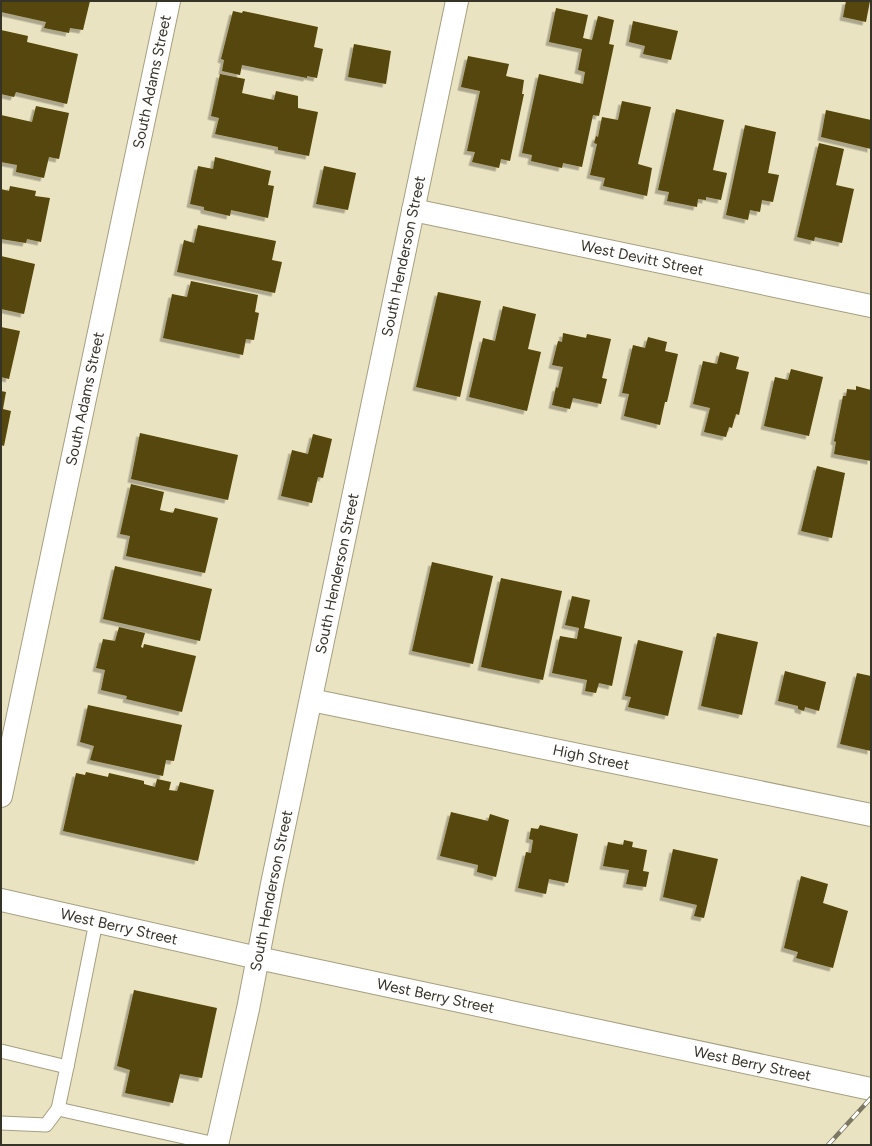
<svg xmlns="http://www.w3.org/2000/svg" width="872" height="1146" font-family="Figtree,sans-serif">
<style>
.building{fill:#544707;filter:url(#shadow)}
.lines{fill:none;stroke-linecap:round;stroke-linejoin:round}
.lane-casing{stroke:#a59f80;stroke-width:15}
.street-casing{stroke:#a59f80;stroke-width:24}
.secondary-casing{stroke:#a59f80;stroke-width:24}
.lane{stroke:#fff;stroke-width:13}
.street{stroke:#fff;stroke-width:22}
.secondary{stroke:#fff;stroke-width:22}
.rail-casing{stroke:#7b7762;stroke-width:4.5}
.rail{stroke:#fff;stroke-width:3;stroke-dasharray:9;stroke-linecap:butt}
.labels{text-anchor:middle;stroke-width:4;stroke-linejoin:round;paint-order:stroke}
.street-label{font-size:15px;fill:#363327;stroke:#fff}
</style>
<defs>
<filter id="shadow"><feDropShadow dx="-3.5" dy="3.5" stdDeviation="0" flood-color="#0004"/></filter>
</defs>
<rect width="100%" height="100%" fill="#eae3c2"/>
<g class="building">
<polygon points="1,1 90,1 83,30 70,28 69,33 44,28 46,22 1,12"/>
<polygon points="846,1 870,1 866,22 843,17"/>
<polygon points="556,8 588,15 583,38 592,40 598,16 614,20 609,44 614,45 599,116 593,115 582,167 563,163 562,168 531,161 532,155 522,153 539,74 583,84 585,72 578,70 582,49 549,42"/>
<polygon points="233,11 242,13 243,11 318,27 314,47 323,49 317,78 307,76 307,78 242,65 240,75 222,71 224,60 221,59"/>
<polygon points="633,21 678,31 671,60 643,54 645,46 629,42"/>
<polygon points="1,30 28,36 27,42 78,54 67,104 16,92 14,97 1,94"/>
<polygon points="354,44 391,51 386,84 348,77"/>
<polygon points="468,56 509,64 506,76 524,80 522,94 524,94 510,161 501,159 499,168 472,162 475,152 467,151 480,91 461,87"/>
<polygon points="220,74 245,79 242,93 274,100 276,91 298,96 298,108 318,112 309,156 278,150 278,147 215,134 219,118 211,116"/>
<polygon points="622,101 651,107 638,164 652,168 647,196 603,186 605,178 590,175 597,144 594,143 596,136 598,137 602,117 618,120"/>
<polygon points="36,106 69,113 59,159 49,157 44,178 16,172 17,165 1,162 1,115 32,122"/>
<polygon points="676,109 724,120 713,170 727,173 721,200 706,197 706,200 698,199 697,207 667,201 669,192 658,190"/>
<polygon points="826,110 871,120 871,149 821,137"/>
<polygon points="745,125 776,132 768,173 779,175 773,202 762,200 760,212 750,210 748,220 726,215"/>
<polygon points="819,143 844,149 836,185 854,189 842,243 815,237 814,241 797,237"/>
<polygon points="215,157 271,171 268,185 274,186 268,218 231,210 230,216 204,210 204,207 190,204 198,166 213,169"/>
<polygon points="324,166 356,173 348,210 316,204"/>
<polygon points="10,186 36,191 35,196 50,198 41,242 27,239 26,243 1,239 1,189 9,191"/>
<polygon points="198,225 276,241 272,260 282,262 275,293 177,272 184,240 194,243"/>
<polygon points="1,256 35,264 24,314 1,309"/>
<polygon points="191,281 258,295 255,312 259,313 254,340 246,339 243,355 163,338 172,294 187,297"/>
<polygon points="438,292 481,301 460,397 416,387"/>
<polygon points="503,306 536,314 528,349 541,352 527,411 469,397 483,338 495,341"/>
<polygon points="1,327 20,331 9,379 1,377"/>
<polygon points="563,333 586,338 587,334 611,339 602,378 607,379 601,404 573,398 570,409 552,405 556,387 558,388 563,367 552,365 558,341 562,342"/>
<polygon points="648,337 667,342 665,351 678,354 667,402 665,402 660,425 624,416 629,394 622,393 633,345 645,348"/>
<polygon points="720,352 739,357 736,369 749,372 739,415 736,414 732,428 729,427 726,437 704,432 710,408 693,404 703,361 717,364"/>
<polygon points="791,369 823,377 809,436 764,426 775,377 788,380"/>
<polygon points="856,386 871,390 871,461 834,454 836,442 834,441 843,396 846,396 847,389 856,390"/>
<polygon points="1,391 6,392 3,409 11,411 4,446 1,445"/>
<polygon points="140,433 238,455 228,500 131,479"/>
<polygon points="313,434 332,439 323,478 318,477 312,503 281,496 292,450 308,454"/>
<polygon points="817,466 845,473 832,538 801,531"/>
<polygon points="131,484 164,492 160,510 173,513 175,508 218,518 205,573 126,556 130,536 120,534"/>
<polygon points="432,562 493,576 473,664 412,651"/>
<polygon points="115,566 212,589 200,641 103,619"/>
<polygon points="501,578 562,591 543,680 481,667"/>
<polygon points="572,596 590,600 584,628 622,637 612,686 599,683 596,693 585,691 587,680 552,673 560,636 577,639 579,628 565,625"/>
<polygon points="119,627 145,633 141,647 143,648 144,644 196,656 182,712 126,699 127,696 101,690 105,670 96,668 103,639 115,641"/>
<polygon points="717,633 758,642 742,715 701,706"/>
<polygon points="638,640 683,651 668,716 628,707 631,697 625,696"/>
<polygon points="785,671 826,682 819,711 805,707 804,711 798,709 798,706 778,701"/>
<polygon points="857,673 871,676 871,751 840,744"/>
<polygon points="88,705 182,725 174,761 166,760 163,776 90,760 94,746 80,742"/>
<polygon points="86,772 108,777 109,773 144,781 144,784 155,787 157,779 171,782 169,790 177,791 180,782 214,790 198,861 63,831 76,773 85,775"/>
<polygon points="451,812 488,821 490,814 509,820 496,877 477,872 478,865 440,856"/>
<polygon points="540,825 578,834 568,883 549,879 546,894 518,888 526,852 531,853 533,840 529,839 531,828 538,829"/>
<polygon points="624,840 633,842 632,847 647,850 643,871 649,872 646,887 626,884 629,870 603,866 608,842 623,845"/>
<polygon points="673,849 718,859 704,918 694,916 697,905 663,897"/>
<polygon points="801,876 828,884 823,903 848,911 833,968 796,958 798,952 784,948"/>
<polygon points="134,990 217,1008 202,1078 180,1074 173,1103 125,1093 130,1070 117,1066"/>
</g>
<g class="lines">
<defs>
<g id="lane">
<polyline points="1,1051 67,1067 96,922"/>
<polyline points="58,1109 220,1145"/>
<polyline points="1,1123 46,1125 58,1109 67,1067"/>
</g>
<g id="street">
<path id="s1" d="M413 210 871 306"/>
<path id="s2" d="M311 700 871 815"/>
<path id="s3" d="M1 796 169 1"/>
<path id="s4" d="M217 1145 248 1009 272 884 457 1"/>
</g>
<g id="secondary">
<path id="s5" d="M1 900 258 958 871 1089"/>
</g>
</defs>
<use href="#lane" class="lane-casing"/>
<use href="#street" class="street-casing"/>
<use href="#secondary" class="secondary-casing"/>
<use href="#lane" class="lane"/>
<use href="#street" class="street"/>
<use href="#secondary" class="secondary"/>
<defs>
<polyline id="rail" points="828,1145 871,1098"/>
</defs>
<use href="#rail" class="rail-casing"/>
<use href="#rail" class="rail"/>
</g>
<g class="labels">
<g class="street-label">
<text dy="5" stroke="none"><textPath href="#s3" startOffset="730">South Adams Street</textPath></text>
<text dy="5" stroke="none"><textPath href="#s4" startOffset="908">South Henderson Street</textPath></text>
<text dy="5" stroke="none"><textPath href="#s1" startOffset="234">West Devitt Street</textPath></text>
<text dy="5" stroke="none"><textPath href="#s3" startOffset="406">South Adams Street</textPath></text>
<text dy="5" stroke="none"><textPath href="#s4" startOffset="584">South Henderson Street</textPath></text>
<text dy="5" stroke="none"><textPath href="#s2" startOffset="286">High Street</textPath></text>
<text dy="5" stroke="none"><textPath href="#s4" startOffset="260">South Henderson Street</textPath></text>
<text dy="5" stroke="none"><textPath href="#s5" startOffset="121">West Berry Street</textPath></text>
<text dy="5" stroke="none"><textPath href="#s5" startOffset="445">West Berry Street</textPath></text>
<text dy="5" stroke="none"><textPath href="#s5" startOffset="769">West Berry Street</textPath></text>
</g>
</g>
<rect width="872" height="1146" fill="none" stroke="#363327" stroke-width="4"/>
</svg>
